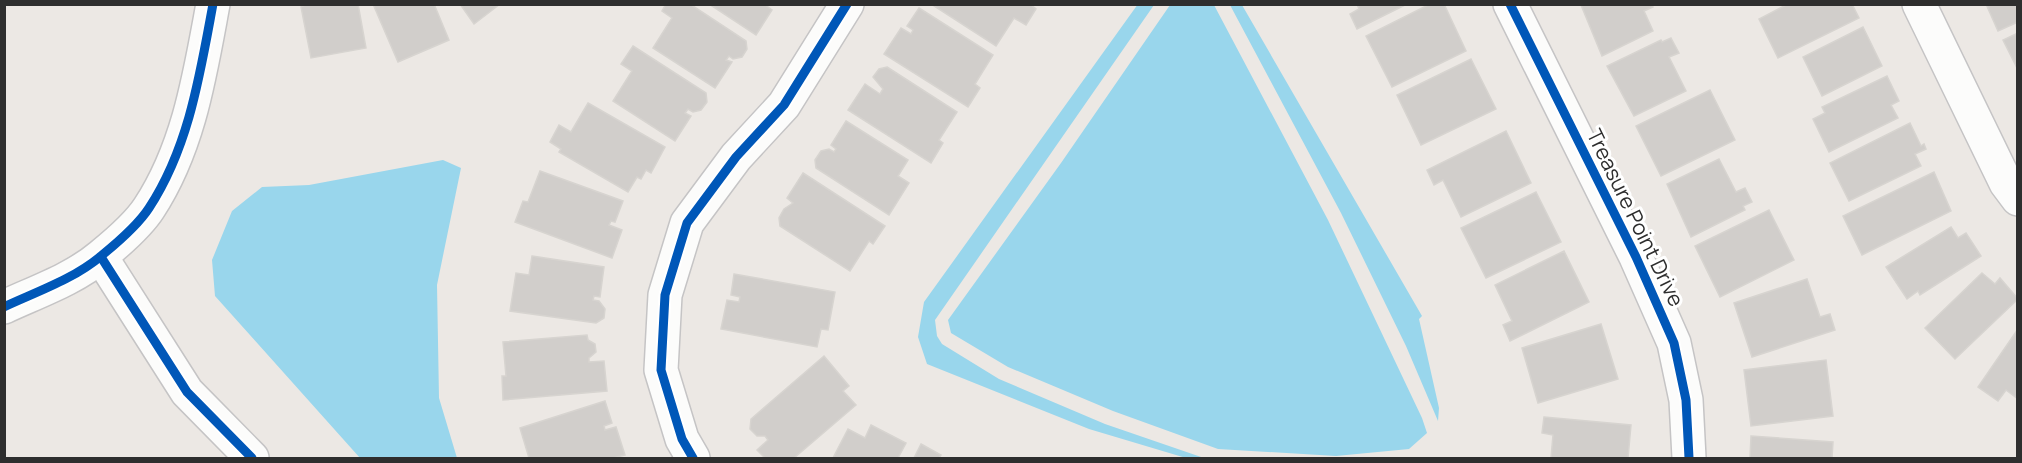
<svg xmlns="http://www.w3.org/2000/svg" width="2022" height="463" font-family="Manrope,sans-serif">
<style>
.water{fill:#99d6ec}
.building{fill:#d1cecb;stroke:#d7d4d0;stroke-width:1.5}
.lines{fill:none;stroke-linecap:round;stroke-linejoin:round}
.street-casing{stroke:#c5c4c5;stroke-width:36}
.street{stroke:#fcfcfb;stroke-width:33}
.cycleway-casing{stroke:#fff;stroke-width:13}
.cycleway{stroke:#0057b8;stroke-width:9}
.labels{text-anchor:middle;stroke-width:6;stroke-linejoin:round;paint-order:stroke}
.street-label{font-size:21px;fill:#2e2e2e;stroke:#fff}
</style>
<rect width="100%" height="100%" fill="#ece8e4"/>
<g class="water">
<polygon points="1138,4 1154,5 935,320 937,336 942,344 999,379 1105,424 1204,458 1186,458 1089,429 927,364 918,337 924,302"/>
<polygon points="1170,5 1214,5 1328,220 1422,418 1427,433 1409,449 1336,456 1218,449 1113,411 1008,367 951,333 948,320 1061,163"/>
<polygon points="1230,5 1242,5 1422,316 1419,319 1439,408 1438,421 1406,346 1341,213"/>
<polygon points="443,160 461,168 437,285 439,398 457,458 360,458 215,296 212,260 232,211 262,187 309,185"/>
</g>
<g class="building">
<polygon points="358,4 366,48 311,58 301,7 307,4"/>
<polygon points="373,4 434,4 449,40 398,62"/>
<polygon points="460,4 500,4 474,24"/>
<polygon points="666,4 690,4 746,41 747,49 742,57 733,59 729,56 726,60 732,62 715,88 653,48 672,18 662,11"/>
<polygon points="709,4 764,4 772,10 756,35"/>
<polygon points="931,4 1030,4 1036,9 1026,25 1014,18 996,46"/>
<polygon points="1357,4 1407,4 1357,29 1350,14 1359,9"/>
<polygon points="1430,4 1444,4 1466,51 1392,87 1366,36"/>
<polygon points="1651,4 1653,7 1644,11 1653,31 1602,56 1581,5"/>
<polygon points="1788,4 1852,4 1859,18 1778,58 1759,19"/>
<polygon points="1986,4 2018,4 2018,22 1998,31"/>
<polygon points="919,8 993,55 975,84 980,88 968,107 884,54 901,28 911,34 913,30 907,26"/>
<polygon points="1863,27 1882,66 1822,96 1803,57"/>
<polygon points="2018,33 2018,68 2017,68 2003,40"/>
<polygon points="1671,38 1679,53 1669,57 1686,91 1634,116 1607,66 1661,40 1662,42"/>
<polygon points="633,46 706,93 707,102 701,110 693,112 688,109 685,113 691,116 675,141 613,101 632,71 621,64"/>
<polygon points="1471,59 1496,109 1421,145 1397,95"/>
<polygon points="887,67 957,112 939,140 943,143 931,163 848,110 865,84 880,94 883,89 873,77 879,69"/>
<polygon points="1887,76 1899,101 1891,105 1898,118 1829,152 1813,119 1825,113 1822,107"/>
<polygon points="1710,90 1735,140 1661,176 1636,126"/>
<polygon points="588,103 665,147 651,173 646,170 641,179 637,177 628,192 559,152 561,149 550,142 559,125 571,132"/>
<polygon points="846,121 908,160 898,176 909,183 889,215 816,168 815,160 821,151 829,149 834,152 836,149 831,145"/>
<polygon points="1910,123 1921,146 1924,144 1926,149 1915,154 1921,166 1849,201 1830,163"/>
<polygon points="1506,131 1531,183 1461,217 1443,180 1434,185 1427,170"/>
<polygon points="1719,159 1736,192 1745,188 1752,202 1743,206 1745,210 1691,237 1667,184"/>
<polygon points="540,171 623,201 615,222 611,221 609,225 622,230 612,258 515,222 523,201 528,202"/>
<polygon points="1934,172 1951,211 1862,255 1843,216"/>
<polygon points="803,173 885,226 873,244 869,241 850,271 780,226 779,218 784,209 793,203 787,198"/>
<polygon points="1536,192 1561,242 1486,278 1461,228"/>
<polygon points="1769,210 1794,260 1720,297 1695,246"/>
<polygon points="1951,227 1958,238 1966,233 1981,256 1920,295 1918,291 1907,299 1886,267"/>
<polygon points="1564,251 1589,302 1510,341 1503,325 1512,321 1495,285"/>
<polygon points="532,256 604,267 600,297 594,296 593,300 599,301 605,309 604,318 596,323 510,311 516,273 529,275"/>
<polygon points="1982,273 1995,284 2000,278 2018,299 1955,359 1925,328"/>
<polygon points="734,274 835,292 828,330 821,329 817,347 721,329 727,300 739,302 740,297 731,295"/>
<polygon points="1807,279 1820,317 1830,314 1835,330 1752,357 1734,303"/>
<polygon points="1601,324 1618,379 1538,403 1522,348"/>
<polygon points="2018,329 2018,399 2006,390 1998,401 1978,387"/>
<polygon points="587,335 588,340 595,344 596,352 589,358 589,362 604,361 607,391 503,400 502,376 506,376 503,342"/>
<polygon points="824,356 849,386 843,391 856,405 794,458 765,458 757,450 768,440 765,436 757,436 750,429 751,419"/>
<polygon points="1826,360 1833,416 1751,426 1744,370"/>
<polygon points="605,401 612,423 604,426 605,430 616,427 625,455 613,458 529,458 520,428"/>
<polygon points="1544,417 1631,425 1628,458 1551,458 1553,435 1542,433"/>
<polygon points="871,425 906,443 898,458 833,458 848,429 865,438"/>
<polygon points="1751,436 1833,442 1832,458 1750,458"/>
<polygon points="921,444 941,455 939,458 914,458"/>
</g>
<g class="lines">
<defs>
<g id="street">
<polyline points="1510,4 1636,257 1674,343 1686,400 1689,458"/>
<polyline points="1919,4 2006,183 2018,199"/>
<polyline points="101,257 187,392 252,458"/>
<path d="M4 307C36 292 74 279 101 256 117 243 138 225 149 208 189 147 200 74 213 4"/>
<polyline points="693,458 682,439 661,370 665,295 687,223 736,157 784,105 847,4"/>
</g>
</defs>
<use href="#street" class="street-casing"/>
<use href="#street" class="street"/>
<defs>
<g id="cycleway">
<polyline points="1510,4 1636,257 1674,343 1686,400 1689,458"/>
<polyline points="101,257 187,392 252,458"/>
<path d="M4 307C36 292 74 279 101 256 117 243 138 225 149 208 189 147 200 74 213 4"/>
<polyline points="693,458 682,439 661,370 665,295 687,223 736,157 784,105 847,4"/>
</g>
</defs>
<use href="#cycleway" class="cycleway-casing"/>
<use href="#cycleway" class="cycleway"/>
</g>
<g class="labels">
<g class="street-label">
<text transform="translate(1635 218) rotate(64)" y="7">Treasure Point Drive</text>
</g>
</g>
<rect width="2022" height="463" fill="none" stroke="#2e2e2e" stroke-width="12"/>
</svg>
